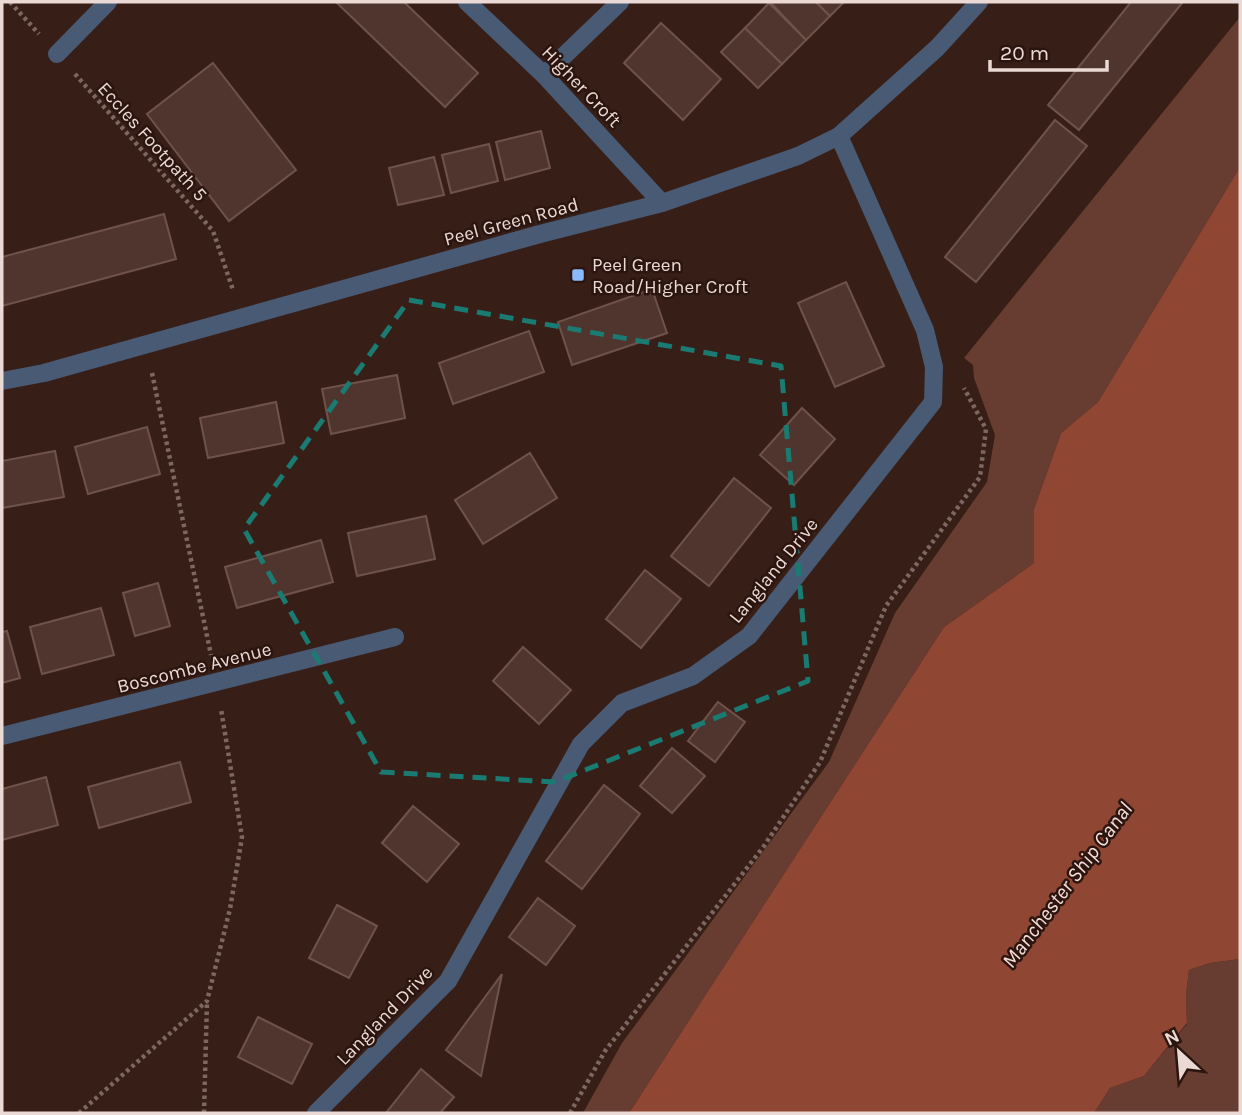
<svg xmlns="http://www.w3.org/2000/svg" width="1242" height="1115" font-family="Karla,sans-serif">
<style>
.green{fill:#683d31}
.water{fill:#8f4632}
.building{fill:#4f352e;stroke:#6f534b;stroke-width:2}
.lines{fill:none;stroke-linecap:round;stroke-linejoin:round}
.path{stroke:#7d6761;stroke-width:4.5;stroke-dasharray:3.5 3.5;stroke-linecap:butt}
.minor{stroke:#495b74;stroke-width:18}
.marked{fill:none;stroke:#1a7b73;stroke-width:5;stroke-dasharray:14 9;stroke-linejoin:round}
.poi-dot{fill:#8abafc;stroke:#2c150f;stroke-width:2.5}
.labels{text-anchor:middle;stroke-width:5;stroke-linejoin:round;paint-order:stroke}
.street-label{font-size:19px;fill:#ead9d4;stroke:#2c150f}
.poi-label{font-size:19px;fill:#ead9d4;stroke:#2c150f;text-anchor:start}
.water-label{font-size:21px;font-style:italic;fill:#f5ded7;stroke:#2c150f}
</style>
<rect width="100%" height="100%" fill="#371f18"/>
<g class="green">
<polygon points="1240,17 1240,167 1098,402 1061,433 1034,509 1034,563 944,627 629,1113 583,1113 622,1043 829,762 895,613 987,482 995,435 974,378 973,365 964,358"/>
<polygon points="1240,959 1240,1113 1094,1113 1110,1088 1144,1076 1187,1024 1186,995 1189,970 1210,963"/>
</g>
<polygon class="water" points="1240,167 1240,959 1210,963 1189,970 1186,995 1187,1023 1144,1076 1110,1088 1094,1113 629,1113 944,627 1034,563 1034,509 1061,433 1098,402"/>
<g class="building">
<polygon points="336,2 404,2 478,73 445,107"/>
<polygon points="770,2 816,2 830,16 806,40"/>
<polygon points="816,2 844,2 830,16"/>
<polygon points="1131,2 1183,2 1079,130 1048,105"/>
<polygon points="769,3 806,40 782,64 745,28"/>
<polygon points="661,23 721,79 683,120 624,63"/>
<polygon points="745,28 782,64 758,88 721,52"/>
<polygon points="213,63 296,170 229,221 147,114"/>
<polygon points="1055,120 1087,146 976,282 945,257"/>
<polygon points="541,131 550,168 505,180 496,142"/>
<polygon points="489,144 498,181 451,193 442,155"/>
<polygon points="434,157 444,195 398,205 389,168"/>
<polygon points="164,214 176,259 2,306 2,257"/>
<polygon points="846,282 884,366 835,387 798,303"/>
<polygon points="652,289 667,333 572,365 558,322"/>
<polygon points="529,331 544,372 453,404 439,363"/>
<polygon points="397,375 405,418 331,434 322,389"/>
<polygon points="276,402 284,443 208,458 200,418"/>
<polygon points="802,408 835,439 794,485 760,455"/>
<polygon points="147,427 160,474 88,494 75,447"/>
<polygon points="55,451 64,497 2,508 2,461"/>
<polygon points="530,453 557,498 483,544 455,500"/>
<polygon points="734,478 771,508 709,586 671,556"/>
<polygon points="426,516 435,559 357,576 348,533"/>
<polygon points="321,540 333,582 237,608 225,567"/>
<polygon points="645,570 681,599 641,648 606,619"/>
<polygon points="158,583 170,626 135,636 123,593"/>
<polygon points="101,608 114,655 42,674 30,627"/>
<polygon points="7,631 20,678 2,683 2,632"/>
<polygon points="523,647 571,690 539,724 493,681"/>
<polygon points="718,702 745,722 715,762 688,741"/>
<polygon points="672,748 705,776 672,813 640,786"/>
<polygon points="180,762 191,802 99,828 88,787"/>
<polygon points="46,777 58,825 2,840 2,789"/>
<polygon points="604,785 640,814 582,889 546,861"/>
<polygon points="413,806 459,844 427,882 382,843"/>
<polygon points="538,898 575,926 546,965 509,937"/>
<polygon points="337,905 377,926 349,978 309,958"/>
<polygon points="502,974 481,1076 446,1050"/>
<polygon points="258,1017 312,1044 292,1084 238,1057"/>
<polygon points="421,1069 454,1097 440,1113 386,1113"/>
</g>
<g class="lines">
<g class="path">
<polyline points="10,2 39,34"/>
<polyline points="75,74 213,231 233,290"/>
<polyline points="152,373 211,655"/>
<polyline points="79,1113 207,1001 230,909 242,837 221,709"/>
<polyline points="204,1113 207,1002"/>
<polyline points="570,1113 605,1051 764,846 820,762 886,606 980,477 986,429 964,388"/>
</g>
<g class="minor">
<polyline points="467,2 544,75 662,203"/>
<polyline points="57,54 108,2"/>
<polyline points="544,75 620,2"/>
<polyline points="2,381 44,373 540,234 662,203 798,156 839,136 937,48 979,2"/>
<polyline points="2,736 395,637"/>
<polyline points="316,1113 448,981 581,744 622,703 693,676 749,636 933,402 934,367 925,330 839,136"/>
</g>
</g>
<path class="marked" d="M409 300 781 366 808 681 555 782 381 772 244 529Z"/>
<rect class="poi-dot" x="571" y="268" width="14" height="14" rx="3.5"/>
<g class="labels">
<g class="street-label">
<text transform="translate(582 86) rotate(46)" y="7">Higher Croft</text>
<text transform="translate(153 141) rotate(48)" y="7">Eccles Footpath 5</text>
<text transform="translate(511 221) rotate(-15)" y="7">Peel Green Road</text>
<text transform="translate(773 570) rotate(-51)" y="7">Langland Drive</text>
<text transform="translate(194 667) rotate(-14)" y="7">Boscombe Avenue</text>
<text transform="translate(384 1015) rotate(-46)" y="7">Langland Drive</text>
</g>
<g class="poi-label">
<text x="592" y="271">Peel Green<tspan x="592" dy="22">Road/Higher Croft</tspan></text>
</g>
<g class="water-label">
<text transform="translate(1067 885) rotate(-53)" y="7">Manchester Ship Canal</text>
</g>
</g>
<rect width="1242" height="1115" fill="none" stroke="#ead9d4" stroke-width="7"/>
<g transform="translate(1179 1052) rotate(334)" stroke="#2c150f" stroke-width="5" paint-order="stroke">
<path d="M0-5L12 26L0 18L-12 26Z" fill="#ead9d4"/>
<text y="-10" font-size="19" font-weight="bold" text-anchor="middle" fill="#ead9d4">N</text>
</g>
<path d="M990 60v10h117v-10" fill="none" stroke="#ead9d4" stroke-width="3.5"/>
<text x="1000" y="60" font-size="21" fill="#ead9d4" stroke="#2c150f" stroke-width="5" paint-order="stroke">20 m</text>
</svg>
